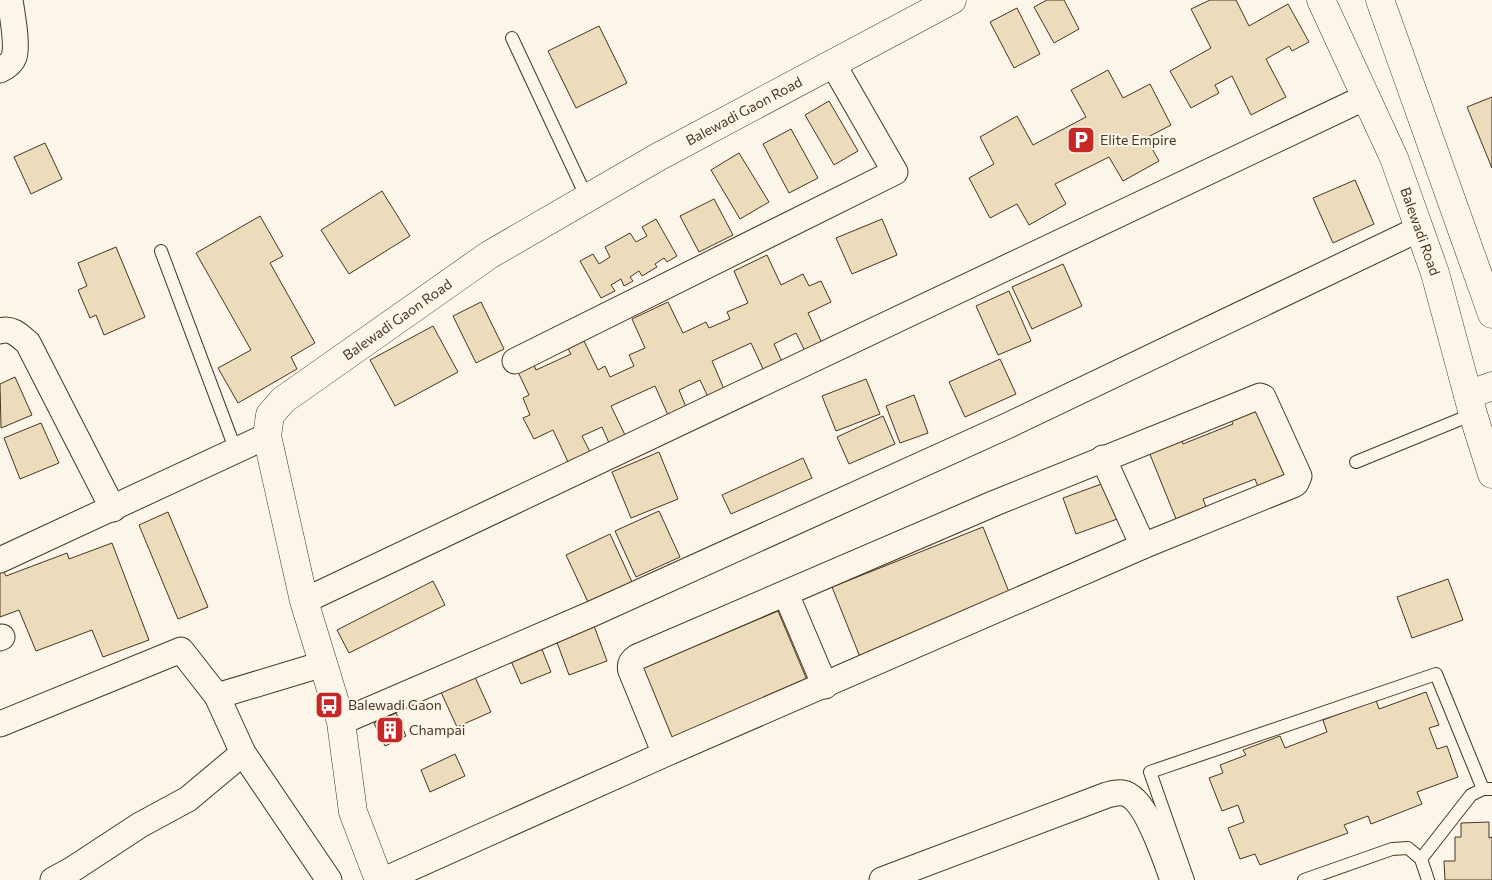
<svg xmlns="http://www.w3.org/2000/svg" width="1492" height="880" font-family="Commissioner,sans-serif">
<style>
.building{fill:#ecdcbc;stroke:#4a3520}
.lines{fill:none;stroke-linecap:round;stroke-linejoin:round}
.service-casing{stroke:#4a3520;stroke-width:14}
.minor-casing{stroke:#4a3520;stroke-width:27}
.tertiary-casing{stroke:#4a3520;stroke-width:29}
.secondary-casing{stroke:#4a3520;stroke-width:29}
.service{stroke:#fbf6e9;stroke-width:12}
.minor{stroke:#fbf6e9;stroke-width:25}
.tertiary{stroke:#fbf6e9;stroke-width:28}
.secondary{stroke:#fbf6e9;stroke-width:28}
.labels{text-anchor:middle;stroke-width:4;stroke-linejoin:round;paint-order:stroke}
.street-label{font-size:14px;fill:#4a3520;stroke:#fbf6e9}
.poi-label{font-size:14px;fill:#4a3520;stroke:#fbf6e9;text-anchor:start}
</style>
<rect width="100%" height="100%" fill="#fbf6e9"/>
<g class="building">
<polygon points="1047,0 1064,0 1079,29 1054,43 1034,7"/>
<polygon points="1210,0 1236,0 1249,26 1288,4 1309,42 1292,51 1289,46 1266,59 1286,97 1251,115 1232,76 1215,85 1219,93 1191,108 1170,71 1211,48 1191,9"/>
<polygon points="1017,8 1040,54 1014,68 990,22"/>
<polygon points="599,26 627,83 576,108 548,51"/>
<polygon points="1108,70 1123,98 1150,84 1171,125 1146,138 1159,161 1123,181 1109,157 1055,184 1066,204 1029,225 1017,204 990,218 969,178 994,164 980,137 1017,116 1033,145 1086,117 1071,90"/>
<polygon points="1492,97 1492,168 1467,107"/>
<polygon points="829,101 858,151 834,165 805,115"/>
<polygon points="791,129 818,178 789,193 763,144"/>
<polygon points="45,143 62,179 31,194 14,157"/>
<polygon points="739,153 769,202 740,219 711,170"/>
<polygon points="1355,180 1374,224 1333,243 1313,198"/>
<polygon points="382,191 410,236 349,274 321,230"/>
<polygon points="714,199 733,235 699,252 680,216"/>
<polygon points="260,216 283,256 270,263 315,343 291,357 297,369 238,403 218,368 251,350 196,253"/>
<polygon points="656,219 677,256 667,262 664,258 655,264 657,267 642,276 639,271 630,277 633,281 624,286 621,279 611,285 615,291 601,298 580,261 593,254 599,264 610,257 605,247 630,233 636,242 647,236 642,227"/>
<polygon points="882,219 897,255 852,274 836,238"/>
<polygon points="116,247 145,317 104,335 96,315 90,318 78,290 87,286 78,263"/>
<polygon points="767,255 781,285 803,274 809,286 821,281 831,302 808,313 822,343 805,351 796,333 774,344 782,362 764,371 751,343 712,361 724,389 708,397 700,380 679,390 686,407 668,415 655,386 611,406 625,435 609,443 602,427 582,436 590,452 568,462 553,430 534,439 523,418 530,415 523,398 529,395 518,372 534,365 536,370 571,354 568,349 584,341 598,370 605,366 610,377 634,366 629,355 645,348 632,319 668,302 683,333 706,322 709,328 730,319 727,312 748,303 734,271"/>
<polygon points="1063,264 1082,306 1032,329 1012,287"/>
<polygon points="1009,291 1031,341 998,355 976,306"/>
<polygon points="481,302 504,349 476,363 453,316"/>
<polygon points="433,326 458,372 395,406 370,360"/>
<polygon points="1000,359 1016,394 965,417 949,382"/>
<polygon points="15,377 32,415 1,428 0,384"/>
<polygon points="866,379 880,414 836,431 822,396"/>
<polygon points="914,395 928,433 900,443 886,406"/>
<polygon points="1261,408 1288,475 1258,487 1255,479 1203,499 1206,507 1176,519 1149,452 1182,440 1183,444 1233,424 1231,420"/>
<polygon points="883,416 895,444 849,464 837,437"/>
<polygon points="41,423 59,463 20,479 4,438"/>
<polygon points="659,452 678,499 631,518 612,472"/>
<polygon points="803,458 812,478 731,514 722,495"/>
<polygon points="1107,482 1120,518 1076,534 1063,498"/>
<polygon points="659,511 680,557 636,577 615,531"/>
<polygon points="168,512 208,607 178,619 139,525"/>
<polygon points="983,527 1011,597 860,657 832,587"/>
<polygon points="610,534 632,582 588,602 566,555"/>
<polygon points="112,543 149,640 103,657 92,630 36,651 19,610 0,617 0,571 3,570 6,576 67,553 69,559"/>
<polygon points="1448,579 1463,620 1412,638 1397,597"/>
<polygon points="433,581 445,605 349,653 337,630"/>
<polygon points="778,611 807,680 666,740 636,671"/>
<polygon points="593,623 607,661 569,675 555,637"/>
<polygon points="539,642 551,672 521,684 508,654"/>
<polygon points="474,675 491,712 457,727 440,690"/>
<polygon points="1426,692 1439,725 1429,728 1437,749 1447,746 1458,777 1417,792 1422,804 1371,824 1368,816 1344,825 1348,833 1260,865 1255,854 1240,859 1228,828 1244,822 1238,805 1222,811 1209,778 1223,773 1220,765 1246,755 1243,750 1280,736 1285,748 1327,732 1323,720 1376,700 1379,709"/>
<polygon points="396,713 406,736 385,746 374,723"/>
<polygon points="455,754 465,776 430,792 421,770"/>
<polygon points="1489,822 1489,838 1492,837 1492,880 1445,880 1444,861 1455,861 1455,837 1461,837 1461,823"/>
</g>
<g class="lines">
<defs>
<g id="service">
<polyline points="512,38 587,198"/>
<polyline points="161,251 236,451"/>
<polyline points="1356,462 1473,414"/>
<polyline points="1421,859 1471,795 1483,789 1491,789"/>
<polyline points="1188,880 1150,772 1436,674 1483,789"/>
<polyline points="1304,880 1392,849 1408,848 1421,859 1428,880"/>
</g>
<g id="minor">
<path d="M0 70C6 67 12 63 14 57 18 45 12 13 10 0"/>
<path d="M0 331C12 327 20 336 28 343L113 509"/>
<polyline points="515,361 895,172 833,64"/>
<polyline points="1103,458 1143,546"/>
<polyline points="0,560 267,436"/>
<polyline points="786,594 825,686"/>
<polyline points="304,601 1366,97"/>
<polyline points="0,638 2,637"/>
<polyline points="217,696 323,664"/>
<polyline points="341,722 596,612 1009,425 1419,229"/>
<polyline points="0,724 181,650 217,696 243,753 329,880"/>
<polyline points="53,880 73,869 140,825 188,799 243,753"/>
<path d="M384 880 665 754 1143 546 1293 485 1296 483 1299 476 1263 397 1260 396 995 503 637 657C631 661 629 664 631 671L665 754"/>
<path d="M882 880 1107 795C1111 794 1118 792 1123 793 1146 797 1165 859 1173 880"/>
</g>
<g id="tertiary">
<path id="s1" d="M379 880 353 812 341 722 304 601 267 436 270 415 283 400 489 255 658 157 952 0"/>
</g>
<g id="secondary">
<path id="s2" d="M1321 0 1394 158 1435 273 1473 414 1492 474"/>
<polyline points="1380,0 1492,314"/>
<polyline points="1468,395 1492,386"/>
</g>
</defs>
<use href="#service" class="service-casing"/>
<use href="#minor" class="minor-casing"/>
<use href="#tertiary" class="tertiary-casing"/>
<use href="#secondary" class="secondary-casing"/>
<use href="#service" class="service"/>
<use href="#minor" class="minor"/>
<use href="#tertiary" class="tertiary"/>
<use href="#secondary" class="secondary"/>
</g>
<defs>
<symbol id="parking-square" viewBox="-11 -11 22 22"><rect x="-9" y="-9" width="18" height="18" rx="4" fill="#c62828" stroke="#fbf6e9"/><path d="M-3.5-5.5H1a3.5 3.5 0 0 1 0 7H-1V5.5H-3.5ZM-1-3.4V-.6H.8a1.4 1.4 0 0 0 0-2.8Z" fill="#fff"/></symbol>
<symbol id="bus-square" viewBox="-11 -11 22 22"><rect x="-9" y="-9" width="18" height="18" rx="4" fill="#c62828" stroke="#fbf6e9"/><path d="M-5-6H5V4H4V6H2V4H-2V6H-4V4H-5ZM-3.5-4V0h7V-4ZM-3.5 1.2v1.5H-2V1.2ZM2 1.2v1.5H3.5V1.2Z" fill="#fff"/></symbol>
<symbol id="building-square" viewBox="-11 -11 22 22"><rect x="-9" y="-9" width="18" height="18" rx="4" fill="#c62828" stroke="#fbf6e9"/><path d="M-4-6H4V6H1V3H-1V6H-4ZM-2.5-4.3h1.7v1.8h-1.7ZM.8-4.3h1.7v1.8H.8ZM-2.5-1h1.7V.8h-1.7ZM.8-1h1.7V.8H.8Z" fill="#fff"/></symbol>
</defs>
<g fill-rule="evenodd">
<use href="#parking-square" x="1065" y="124" width="32" height="32"/>
<use href="#bus-square" x="313" y="689" width="32" height="32"/>
<use href="#building-square" x="374" y="714" width="32" height="32"/>
</g>
<g class="labels">
<g class="street-label">
<text dy="5" stroke="none"><textPath href="#s1" startOffset="1045">Balewadi Gaon Road</textPath></text>
<text dy="5" stroke="none"><textPath href="#s2" startOffset="252">Balewadi Road</textPath></text>
<text dy="5" stroke="none"><textPath href="#s1" startOffset="640">Balewadi Gaon Road</textPath></text>
</g>
<g class="poi-label">
<text x="1100" y="145">Elite Empire</text>
<text x="348" y="710">Balewadi Gaon</text>
<text x="409" y="735">Champai</text>
</g>
</g>
</svg>
